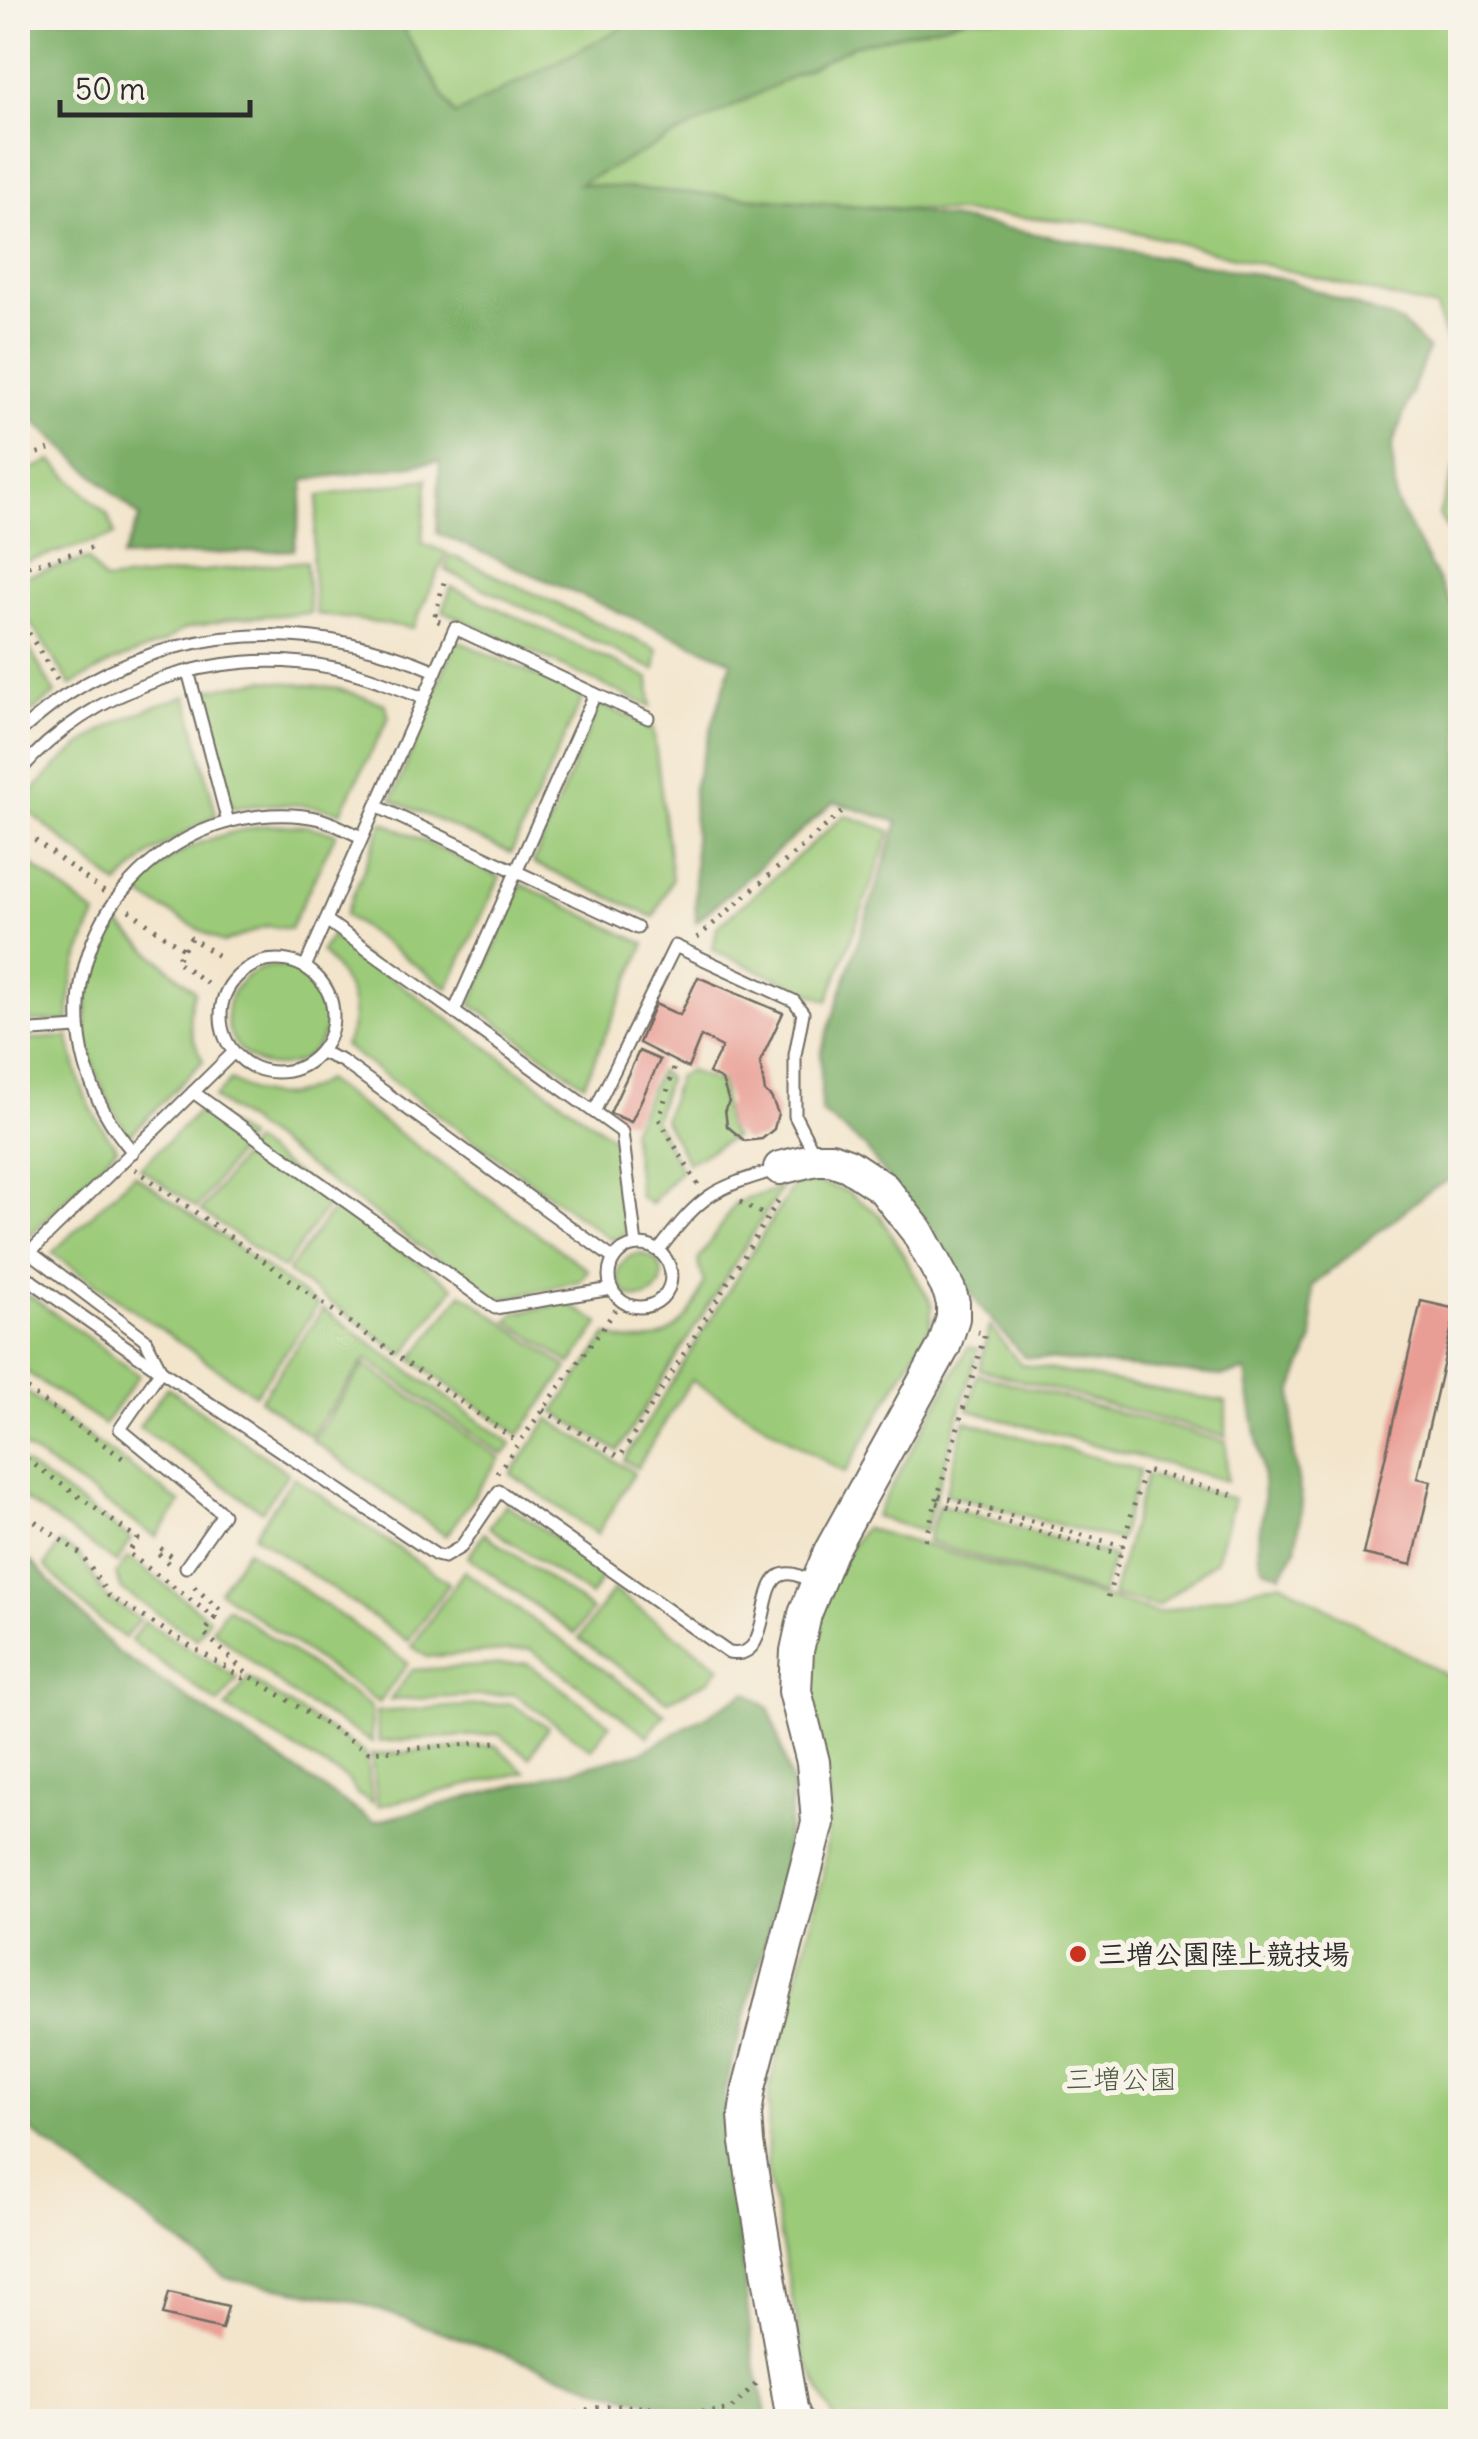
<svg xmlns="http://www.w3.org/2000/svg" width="1478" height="2439" font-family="Delius,'Klee One',sans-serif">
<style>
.industrial{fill:#d2bdc8}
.green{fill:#9bca78;stroke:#637a52;stroke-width:2.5}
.forest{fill:#7cae68;stroke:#546c4a;stroke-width:2.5}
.building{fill:#e99e95}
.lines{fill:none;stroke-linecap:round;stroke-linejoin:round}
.lane-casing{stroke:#716c63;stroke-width:15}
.secondary-casing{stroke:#716c63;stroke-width:36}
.path{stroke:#716c63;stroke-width:5;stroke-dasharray:2.5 8;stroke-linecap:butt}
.lane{stroke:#fff;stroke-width:11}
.secondary{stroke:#fff;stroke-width:32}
.poi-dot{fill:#c8321e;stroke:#f7f3e8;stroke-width:4}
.labels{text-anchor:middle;stroke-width:10;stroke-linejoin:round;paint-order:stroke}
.poi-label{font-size:28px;font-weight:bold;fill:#2b2b2b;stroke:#f7f3e8;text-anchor:start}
.park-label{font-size:28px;fill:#4d5b42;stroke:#f7f3e8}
</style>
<rect width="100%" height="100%" fill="#f7f3e8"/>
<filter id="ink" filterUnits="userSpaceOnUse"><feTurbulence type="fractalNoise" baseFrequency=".01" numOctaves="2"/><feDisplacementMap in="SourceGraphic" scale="20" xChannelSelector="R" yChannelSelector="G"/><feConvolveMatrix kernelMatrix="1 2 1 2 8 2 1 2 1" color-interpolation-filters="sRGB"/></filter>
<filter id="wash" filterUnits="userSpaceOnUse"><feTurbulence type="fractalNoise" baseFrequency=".0048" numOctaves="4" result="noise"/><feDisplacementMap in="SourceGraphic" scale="40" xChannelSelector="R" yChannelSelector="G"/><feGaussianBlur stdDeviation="2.25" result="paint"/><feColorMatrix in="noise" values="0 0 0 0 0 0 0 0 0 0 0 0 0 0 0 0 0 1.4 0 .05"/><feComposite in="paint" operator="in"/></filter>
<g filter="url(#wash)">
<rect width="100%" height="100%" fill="#f3e5cc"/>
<polygon class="industrial" points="611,2406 750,2421 561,2422 578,2412"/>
<g class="green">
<polygon points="18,18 1460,18 1460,389 1436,308 1099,223 679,192 18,213"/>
<polygon points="1460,453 1460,550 1439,515"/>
<polygon points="52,461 108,515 115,535 18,564 18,474"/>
<polygon points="427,479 422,543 447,553 413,628 316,614 312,558 319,496"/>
<polygon points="450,555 658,650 655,670 445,570"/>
<polygon points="88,559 104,581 306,561 310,613 237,618 184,629 163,643 113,662 71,685 18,604 18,578"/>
<polygon points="451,587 649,678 651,707 443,611"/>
<polygon points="18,628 55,694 18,723"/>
<polygon points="456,640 583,697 511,853 392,800"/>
<path d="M264 680 336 688 385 704 389 717 341 812C303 802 271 803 232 808L201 691Z"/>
<path d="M187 696 216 815 150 854 118 885 21 805C71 744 112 718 187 696Z"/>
<polygon points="599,704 653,727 672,879 654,917 533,863"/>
<polygon points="845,815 891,831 828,1001 713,950 717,927"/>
<polygon points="383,822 500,877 448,988 345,915"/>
<path d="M266 825 304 826 336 833 290 929 267 926 223 943 134 892C171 849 211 835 266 825Z"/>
<path d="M18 854 96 915C80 951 68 981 69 1021L18 1022Z"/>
<polygon points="521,884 645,944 584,1084 471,1004"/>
<path d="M115 921 195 991C184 1016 191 1037 203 1061L129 1136C77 1054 72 1008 115 921Z"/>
<path d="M332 935 613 1138 628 1230 621 1239H610L344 1046C365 1009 347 980 321 951Z"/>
<circle cx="277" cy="1016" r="50"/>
<path d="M69 1037C78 1084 87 1109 117 1148L30 1236 18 1220V1040Z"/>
<polygon points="659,1071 668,1079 654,1120 681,1169 651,1204 640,1197 631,1130"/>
<path d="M689 1071 721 1083C726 1103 719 1120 734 1137L688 1163 664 1120 677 1077Z"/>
<path d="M231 1080C264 1101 292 1101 325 1080L588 1270 580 1281 495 1301 214 1098Z"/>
<polygon points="202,1108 247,1138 197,1208 140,1168"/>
<polygon points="252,1142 331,1200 283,1269 201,1211"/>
<polygon points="134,1174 318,1305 255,1395 52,1253"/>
<polygon points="814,1181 846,1191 880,1215 932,1304 930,1327 845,1473 691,1380 637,1468 624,1460 794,1184"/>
<path d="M782 1187 618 1451 554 1412 607 1335C654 1353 691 1329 704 1281L698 1261 735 1203Z"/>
<polygon points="336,1205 454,1287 404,1355 287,1272"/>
<circle cx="640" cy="1276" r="22"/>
<polygon points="462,1293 568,1368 519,1435 412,1360"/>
<polygon points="29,1295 139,1375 104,1425 18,1366 18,1302"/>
<polygon points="567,1303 600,1323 571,1364 508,1321 515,1313"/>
<polygon points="323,1309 512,1444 503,1455 366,1359 310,1436 260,1400"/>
<polygon points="990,1326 1020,1364 1226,1402 1226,1437 979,1369"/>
<polygon points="968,1347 978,1349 925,1532 875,1517"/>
<polygon points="365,1365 500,1458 446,1536 312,1440"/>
<polygon points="977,1374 1226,1442 1227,1481 968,1410"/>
<polygon points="18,1386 181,1503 156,1537 18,1443"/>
<polygon points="167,1387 288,1473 262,1511 139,1427"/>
<polygon points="549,1419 634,1473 597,1534 511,1474"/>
<polygon points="965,1421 1140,1470 1119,1541 945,1494"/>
<polygon points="18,1459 131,1539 117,1563 18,1495"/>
<polygon points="1146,1475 1234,1499 1216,1560 1158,1606 1112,1596"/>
<polygon points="294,1477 449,1583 408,1641 254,1535"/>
<polygon points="506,1504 606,1572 590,1596 489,1527"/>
<polygon points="939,1504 1113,1556 1102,1594 927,1542"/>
<polygon points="864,1528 1158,1613 1281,1582 1460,1683 1460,2421 835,2421 803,2355 767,2168 769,2089 823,1876 830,1806 809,1678 812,1641 830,1574"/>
<polygon points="484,1533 592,1610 575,1634 468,1557"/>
<polygon points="60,1543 80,1556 106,1597 139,1619 125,1638 92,1614 45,1566"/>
<polygon points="247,1550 408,1663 379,1703 219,1591"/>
<polygon points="128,1557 209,1618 197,1639 122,1590 116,1575"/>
<polygon points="464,1571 665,1714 648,1736 530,1649 427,1657 412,1646"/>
<polygon points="613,1590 720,1667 709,1680 667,1701 579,1639"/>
<polygon points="227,1607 371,1707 372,1742 297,1698 212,1629"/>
<polygon points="144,1621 238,1678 219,1704 131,1641"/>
<polygon points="527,1663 610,1724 592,1749 514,1694 390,1700 412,1670"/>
<polygon points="248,1678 365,1753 373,1803 357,1794 348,1780 226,1708"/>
<polygon points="510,1703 548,1727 530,1757 498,1734 379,1742 376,1712"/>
<polygon points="495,1745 526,1772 378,1806 371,1755"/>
</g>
<g class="forest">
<path d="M18 18H397L455 115 641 18H970L853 46 579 184 905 210 1288 280 1401 322 1428 349 1392 446 1396 502 1460 620V1174L1430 1190 1312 1286 1313 1339 1293 1390V1453L1302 1502 1296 1550 1281 1574 1265 1570C1253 1548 1260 1533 1263 1510 1267 1464 1250 1417 1246 1371L1222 1376 1024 1357 982 1309 865 1147 821 1112V1052L898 822 834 802 696 922 693 788 732 661 437 533 440 461 305 480 294 550 122 558 140 517 18 406Z"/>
<polygon points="18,1554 33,1563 116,1651 374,1822 642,1752 747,1692 770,1709 793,1789 783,1876 724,2093 753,2356 768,2421 722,2421 608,2391 351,2300 226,2278 18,2121"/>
</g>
<g id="blocks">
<g class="building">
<polygon points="698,977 783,1013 760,1062 765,1092 771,1097 778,1113 774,1129 762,1139 745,1141 727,1126 725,1109 729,1102 722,1080 709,1073 722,1047 701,1036 688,1068 639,1043 655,1004 680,1015"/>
<polygon points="639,1051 660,1060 631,1122 610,1113"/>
<polygon points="1421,1301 1456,1309 1417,1478 1431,1481 1412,1565 1363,1554"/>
<polygon points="169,2292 228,2306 222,2329 163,2315"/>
</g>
</g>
</g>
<g filter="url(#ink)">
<use href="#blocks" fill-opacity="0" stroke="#716c63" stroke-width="2.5"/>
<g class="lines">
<defs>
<g id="lane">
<polyline points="188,671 228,822"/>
<polyline points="595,694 648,718"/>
<path d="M18 733C34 720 49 706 67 695 180 622 314 619 436 671"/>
<path d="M18 773C90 687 220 645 329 667 363 673 392 686 423 698"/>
<polyline points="376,806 637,928"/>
<polyline points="326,920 622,1132 636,1245"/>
<circle cx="277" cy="1016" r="56"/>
<polyline points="305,967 455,628 595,694 454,1012"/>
<polyline points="18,1032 78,1028"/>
<polyline points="321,1052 342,1061 614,1259"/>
<polyline points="193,1092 495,1308 612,1289"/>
<polyline points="594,1112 675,946 794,1001 803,1013 795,1055 795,1116 815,1155"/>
<path d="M133 1152C39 1045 71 892 200 832 235 816 282 810 320 819 334 823 349 832 362 837"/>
<polyline points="18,1237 30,1252 145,1339 159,1366"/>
<circle cx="640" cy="1276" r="31"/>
<path d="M659 1250C702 1194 711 1189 779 1169"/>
<polyline points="30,1252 234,1052"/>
<path d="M18 1268 33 1282 136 1354 436 1555 444 1557 461 1547 499 1491 729 1653C779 1662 750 1568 792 1574 799 1575 808 1580 815 1583"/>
<polyline points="161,1370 120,1429 223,1514 186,1567"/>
</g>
<polyline id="secondary" points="780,1168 816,1159 831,1159 848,1165 883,1188 917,1231 949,1290 953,1303 953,1318 944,1346 830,1552 805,1614 797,1651 795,1691 813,1762 818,1823 749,2088 745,2115 747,2143 791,2409 797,2422"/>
</defs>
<use href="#lane" class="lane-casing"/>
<use href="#secondary" class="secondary-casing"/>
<g class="path">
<polyline points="18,461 49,449"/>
<polyline points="18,569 91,548"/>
<polyline points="18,615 57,680"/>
<polyline points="440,622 434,619 446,575"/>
<polyline points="18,827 104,892"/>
<polyline points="129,910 184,950"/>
<polyline points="697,938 842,812"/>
<polyline points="207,983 176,961 191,938 223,959"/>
<polyline points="674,1069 659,1119 698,1185"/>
<polyline points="135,1169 519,1443"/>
<polyline points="740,1202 768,1217"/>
<polyline points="18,1383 128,1462"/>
<polyline points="543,1410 620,1457 781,1196"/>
<polyline points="18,1453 138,1539 128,1553 215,1618 220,1610 191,1584"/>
<polyline points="497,1473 620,1304"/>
<polyline points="939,1496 1123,1546"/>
<polyline points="937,1503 1120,1554"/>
<polyline points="18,1509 82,1555 109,1596 243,1678 247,1674"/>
<polyline points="925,1540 985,1334 978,1332"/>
<polyline points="168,1563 157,1552 160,1548 174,1558"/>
<polyline points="1108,1597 1144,1470 1233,1495"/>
<polyline points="215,1618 204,1633 247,1674 369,1752 497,1742"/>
<path d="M557 2422C621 2387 666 2422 731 2409L757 2382"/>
</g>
<use href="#lane" class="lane"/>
<use href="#secondary" class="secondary"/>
</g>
</g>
<circle class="poi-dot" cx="1078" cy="1954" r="10"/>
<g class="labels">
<g class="poi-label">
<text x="1098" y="1964">三増公園陸上競技場</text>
</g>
<g class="park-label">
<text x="1121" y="2089">三増公園</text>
</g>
</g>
<rect width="1478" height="2439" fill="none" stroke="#f7f3e8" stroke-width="60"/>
<path d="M60 100v15h190v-15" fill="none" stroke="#2b2b2b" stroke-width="5"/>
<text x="75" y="100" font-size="30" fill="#2b2b2b" stroke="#f7f3e8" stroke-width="8" paint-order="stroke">50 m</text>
</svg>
